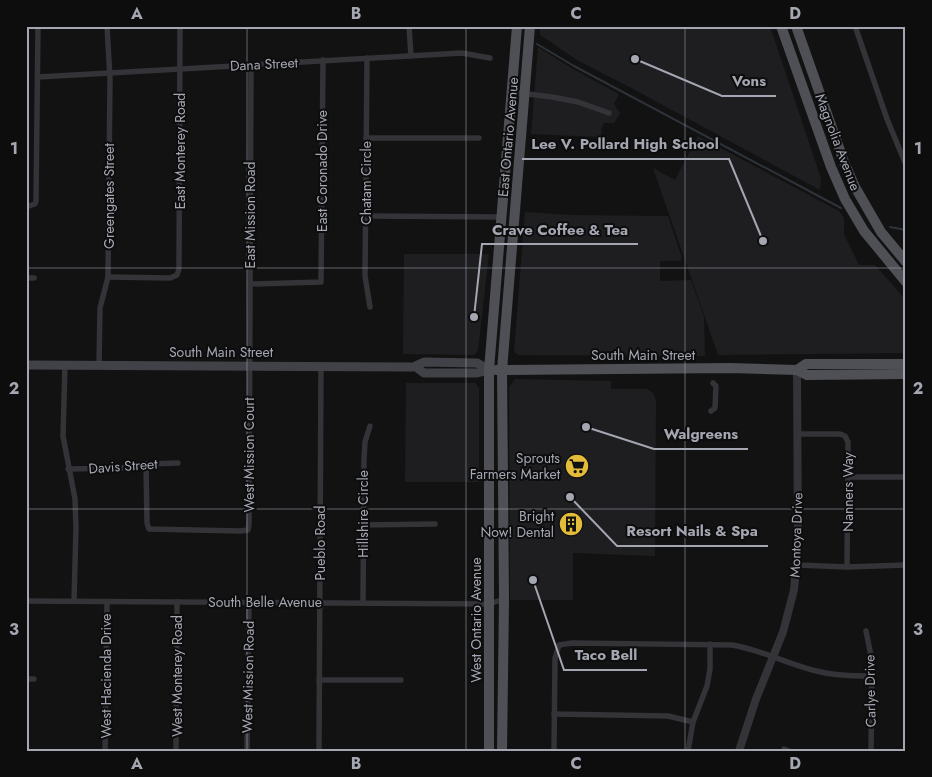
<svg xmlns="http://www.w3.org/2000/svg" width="932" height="777" font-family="Jost,sans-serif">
<rect width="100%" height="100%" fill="#121213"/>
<g fill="#1e1e20">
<polygon points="540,26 770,26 821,178 820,190 635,90 577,60 540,35"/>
<polygon points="538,47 573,69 619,94 614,104 620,113 614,123 604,123 602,127 601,135 599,137 531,134"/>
<polygon points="698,136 839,211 844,218 844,234 859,265 875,265 906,300 906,353 718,355 653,168 675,180"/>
<polygon points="525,212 570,215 668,216 682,258 680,261 660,261 660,281 691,280 704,317 705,356 518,355 514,352"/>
<polygon points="404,254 489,254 478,350 476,353 473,355 403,354"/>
<polygon points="515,379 611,381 611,389 647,389 653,393 656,400 655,556 573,553 573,600 510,600 509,387"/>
<polygon points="406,383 475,383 477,385 479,388 479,482 405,482"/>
</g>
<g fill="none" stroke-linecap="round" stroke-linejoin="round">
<g stroke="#2c333a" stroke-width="2">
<polyline points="537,44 574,66 841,208"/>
<polyline points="890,227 906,230"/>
</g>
<g stroke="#333338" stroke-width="5.5">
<polyline points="409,26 411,56"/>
<polyline points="855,26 887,119 906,165"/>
<polyline points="367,58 365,276 370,307"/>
<polyline points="38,77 462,53 490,58"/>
<polyline points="512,92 552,97 578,102 609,113"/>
<polyline points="366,138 479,138"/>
<polyline points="26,207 35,204 36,201 38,26"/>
<polyline points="366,216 502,217"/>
<polyline points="108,277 170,278 177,275 179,269 180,26"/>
<polyline points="26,278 34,278"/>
<polyline points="250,284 321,282 323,60"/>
<polyline points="65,365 63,436 75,499 76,527 74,601"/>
<polyline points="99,365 100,308 108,277 110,79 107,26"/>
<polyline points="711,411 715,408 716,386 713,383"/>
<polyline points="797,434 840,434 845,436 848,442 847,567"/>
<polyline points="146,464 147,523 149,529 240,531 248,530 249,524 251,65"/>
<polyline points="68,469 121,468 146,464 178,463"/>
<polyline points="848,477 906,477"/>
<polyline points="363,525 435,524"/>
<polyline points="797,565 847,567 906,565"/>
<polyline points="26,601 489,604 504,599"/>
<polyline points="363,603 364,459 365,442 370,426"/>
<polyline points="866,631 872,661 871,751"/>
<polyline points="26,679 34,679"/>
<polyline points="319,680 401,680"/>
<polyline points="554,714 668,716 693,722"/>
<polyline points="784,749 789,751"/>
<polyline points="105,751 107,602"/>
<polyline points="176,751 177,602"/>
<polyline points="247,751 249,602"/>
<polyline points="319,751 321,366"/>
<path d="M 554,751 L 555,658 L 559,645 L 572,643 L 732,645 C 763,650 791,666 821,672 C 838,676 855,676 872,676"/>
<polyline points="688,751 693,722 707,686 710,669 710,644"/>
</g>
<polyline stroke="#333338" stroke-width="8" points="739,751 756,699 783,632 794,590 798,548 797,370"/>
<g stroke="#414247" stroke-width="9">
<polyline points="26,365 413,367 424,362 477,363 489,370"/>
<polyline points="416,367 424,373 477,373 489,370"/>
</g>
<g stroke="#4f5056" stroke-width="10">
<polyline points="781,26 831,167 845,199 864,231 906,282"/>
<polyline points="796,26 844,162 855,187 881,232 906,262"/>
<polyline points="496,370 730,368 797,370 807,375 906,374"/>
<polyline points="797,370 806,364 906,364"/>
<polyline points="489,751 489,370 517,26"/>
<polyline points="502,751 504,599 502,370 530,26"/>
</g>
</g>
<path fill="none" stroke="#a4a7b2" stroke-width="1" stroke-opacity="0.55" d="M 247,26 L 247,751M 466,26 L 466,751M 685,26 L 685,751M 26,268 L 906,268M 26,509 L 906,509"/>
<defs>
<g id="supermarket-disc" transform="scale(1.25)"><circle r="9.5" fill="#e3bc39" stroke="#0d0d0e"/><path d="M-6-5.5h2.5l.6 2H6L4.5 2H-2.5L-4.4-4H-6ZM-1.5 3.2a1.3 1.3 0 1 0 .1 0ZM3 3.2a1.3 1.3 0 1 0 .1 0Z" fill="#111"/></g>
<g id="building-disc" transform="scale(1.25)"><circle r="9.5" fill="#e3bc39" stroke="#0d0d0e"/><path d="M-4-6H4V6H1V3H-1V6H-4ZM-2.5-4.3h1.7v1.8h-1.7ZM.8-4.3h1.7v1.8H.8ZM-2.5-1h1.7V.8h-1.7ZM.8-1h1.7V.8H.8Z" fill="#111"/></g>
</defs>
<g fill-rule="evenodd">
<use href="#supermarket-disc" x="577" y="466"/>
<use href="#building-disc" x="571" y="524"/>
</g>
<g text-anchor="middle" stroke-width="4" stroke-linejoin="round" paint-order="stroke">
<g font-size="14" fill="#a4a7b2" stroke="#0d0d0e">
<text transform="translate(264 64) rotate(-3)" y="5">Dana Street</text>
<text transform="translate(508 137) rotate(-85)" y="5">East Ontario Avenue</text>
<text transform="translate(838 142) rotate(69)" y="5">Magnolia Avenue</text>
<text transform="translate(180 151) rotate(-90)" y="5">East Monterey Road</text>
<text transform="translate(322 171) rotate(-90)" y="5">East Coronado Drive</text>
<text transform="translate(366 183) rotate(-90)" y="5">Chatam Circle</text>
<text transform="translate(109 196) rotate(-90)" y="5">Greengates Street</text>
<text transform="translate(250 215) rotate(-90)" y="5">East Mission Road</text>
<text x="221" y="357">South Main Street</text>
<text x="643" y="360">South Main Street</text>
<text transform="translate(249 455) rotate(-90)" y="5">West Mission Court</text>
<text transform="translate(123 466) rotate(-4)" y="5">Davis Street</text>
<text transform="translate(848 492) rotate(-90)" y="5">Nanners Way</text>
<text transform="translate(363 514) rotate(-90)" y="5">Hillshire Circle</text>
<text transform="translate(796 535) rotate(-88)" y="5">Montoya Drive</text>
<text transform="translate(320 543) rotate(-90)" y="5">Pueblo Road</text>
<text x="265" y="607">South Belle Avenue</text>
<text transform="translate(476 620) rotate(-90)" y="5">West Ontario Avenue</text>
<text transform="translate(106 676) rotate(-90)" y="5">West Hacienda Drive</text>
<text transform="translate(177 676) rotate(-90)" y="5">West Monterey Road</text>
<text transform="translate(248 677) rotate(-89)" y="5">West Mission Road</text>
<text transform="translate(870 691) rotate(-91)" y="5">Carlye Drive</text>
</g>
<g font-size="14" fill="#a4a7b2" stroke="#0d0d0e" text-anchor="end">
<text x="560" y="463">Sprouts<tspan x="560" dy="16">Farmers Market</tspan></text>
<text x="554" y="521">Bright<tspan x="554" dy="16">Now! Dental</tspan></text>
</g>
</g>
<path fill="none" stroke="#a4a7b2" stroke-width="2" d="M635 59L722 96H776M763 241L729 159H522M474 317L482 244H638M586 427L654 449H748M570 497L617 546H768M533 580L564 670H647"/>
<g fill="#a4a7b2" stroke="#0d0d0e" stroke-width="2">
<circle cx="635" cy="59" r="5"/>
<circle cx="763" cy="241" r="5"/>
<circle cx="474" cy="317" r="5"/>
<circle cx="586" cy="427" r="5"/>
<circle cx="570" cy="497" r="5"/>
<circle cx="533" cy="580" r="5"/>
</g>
<g font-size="15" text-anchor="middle" font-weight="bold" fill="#a4a7b2" stroke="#0d0d0e" stroke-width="4" stroke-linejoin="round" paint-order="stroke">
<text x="749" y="86">Vons</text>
<text x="625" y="149">Lee V. Pollard High School</text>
<text x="560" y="235">Crave Coffee &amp; Tea</text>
<text x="701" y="439">Walgreens</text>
<text x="692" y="536">Resort Nails &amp; Spa</text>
<text x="606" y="660">Taco Bell</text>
</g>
<rect width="932" height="777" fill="none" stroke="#0d0d0e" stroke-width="55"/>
<rect x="28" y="28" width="876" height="722" fill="none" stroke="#a4a7b2" stroke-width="2"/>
<g font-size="16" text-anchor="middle" font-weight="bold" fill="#a4a7b2">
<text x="137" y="19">A</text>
<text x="356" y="19">B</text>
<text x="576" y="19">C</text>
<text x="795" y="19">D</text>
<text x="14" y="154">1</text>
<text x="918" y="154">1</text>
<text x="14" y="394">2</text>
<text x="918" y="394">2</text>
<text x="14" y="635">3</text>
<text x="918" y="635">3</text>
<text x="137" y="769">A</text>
<text x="356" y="769">B</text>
<text x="576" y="769">C</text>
<text x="795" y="769">D</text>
</g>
</svg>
